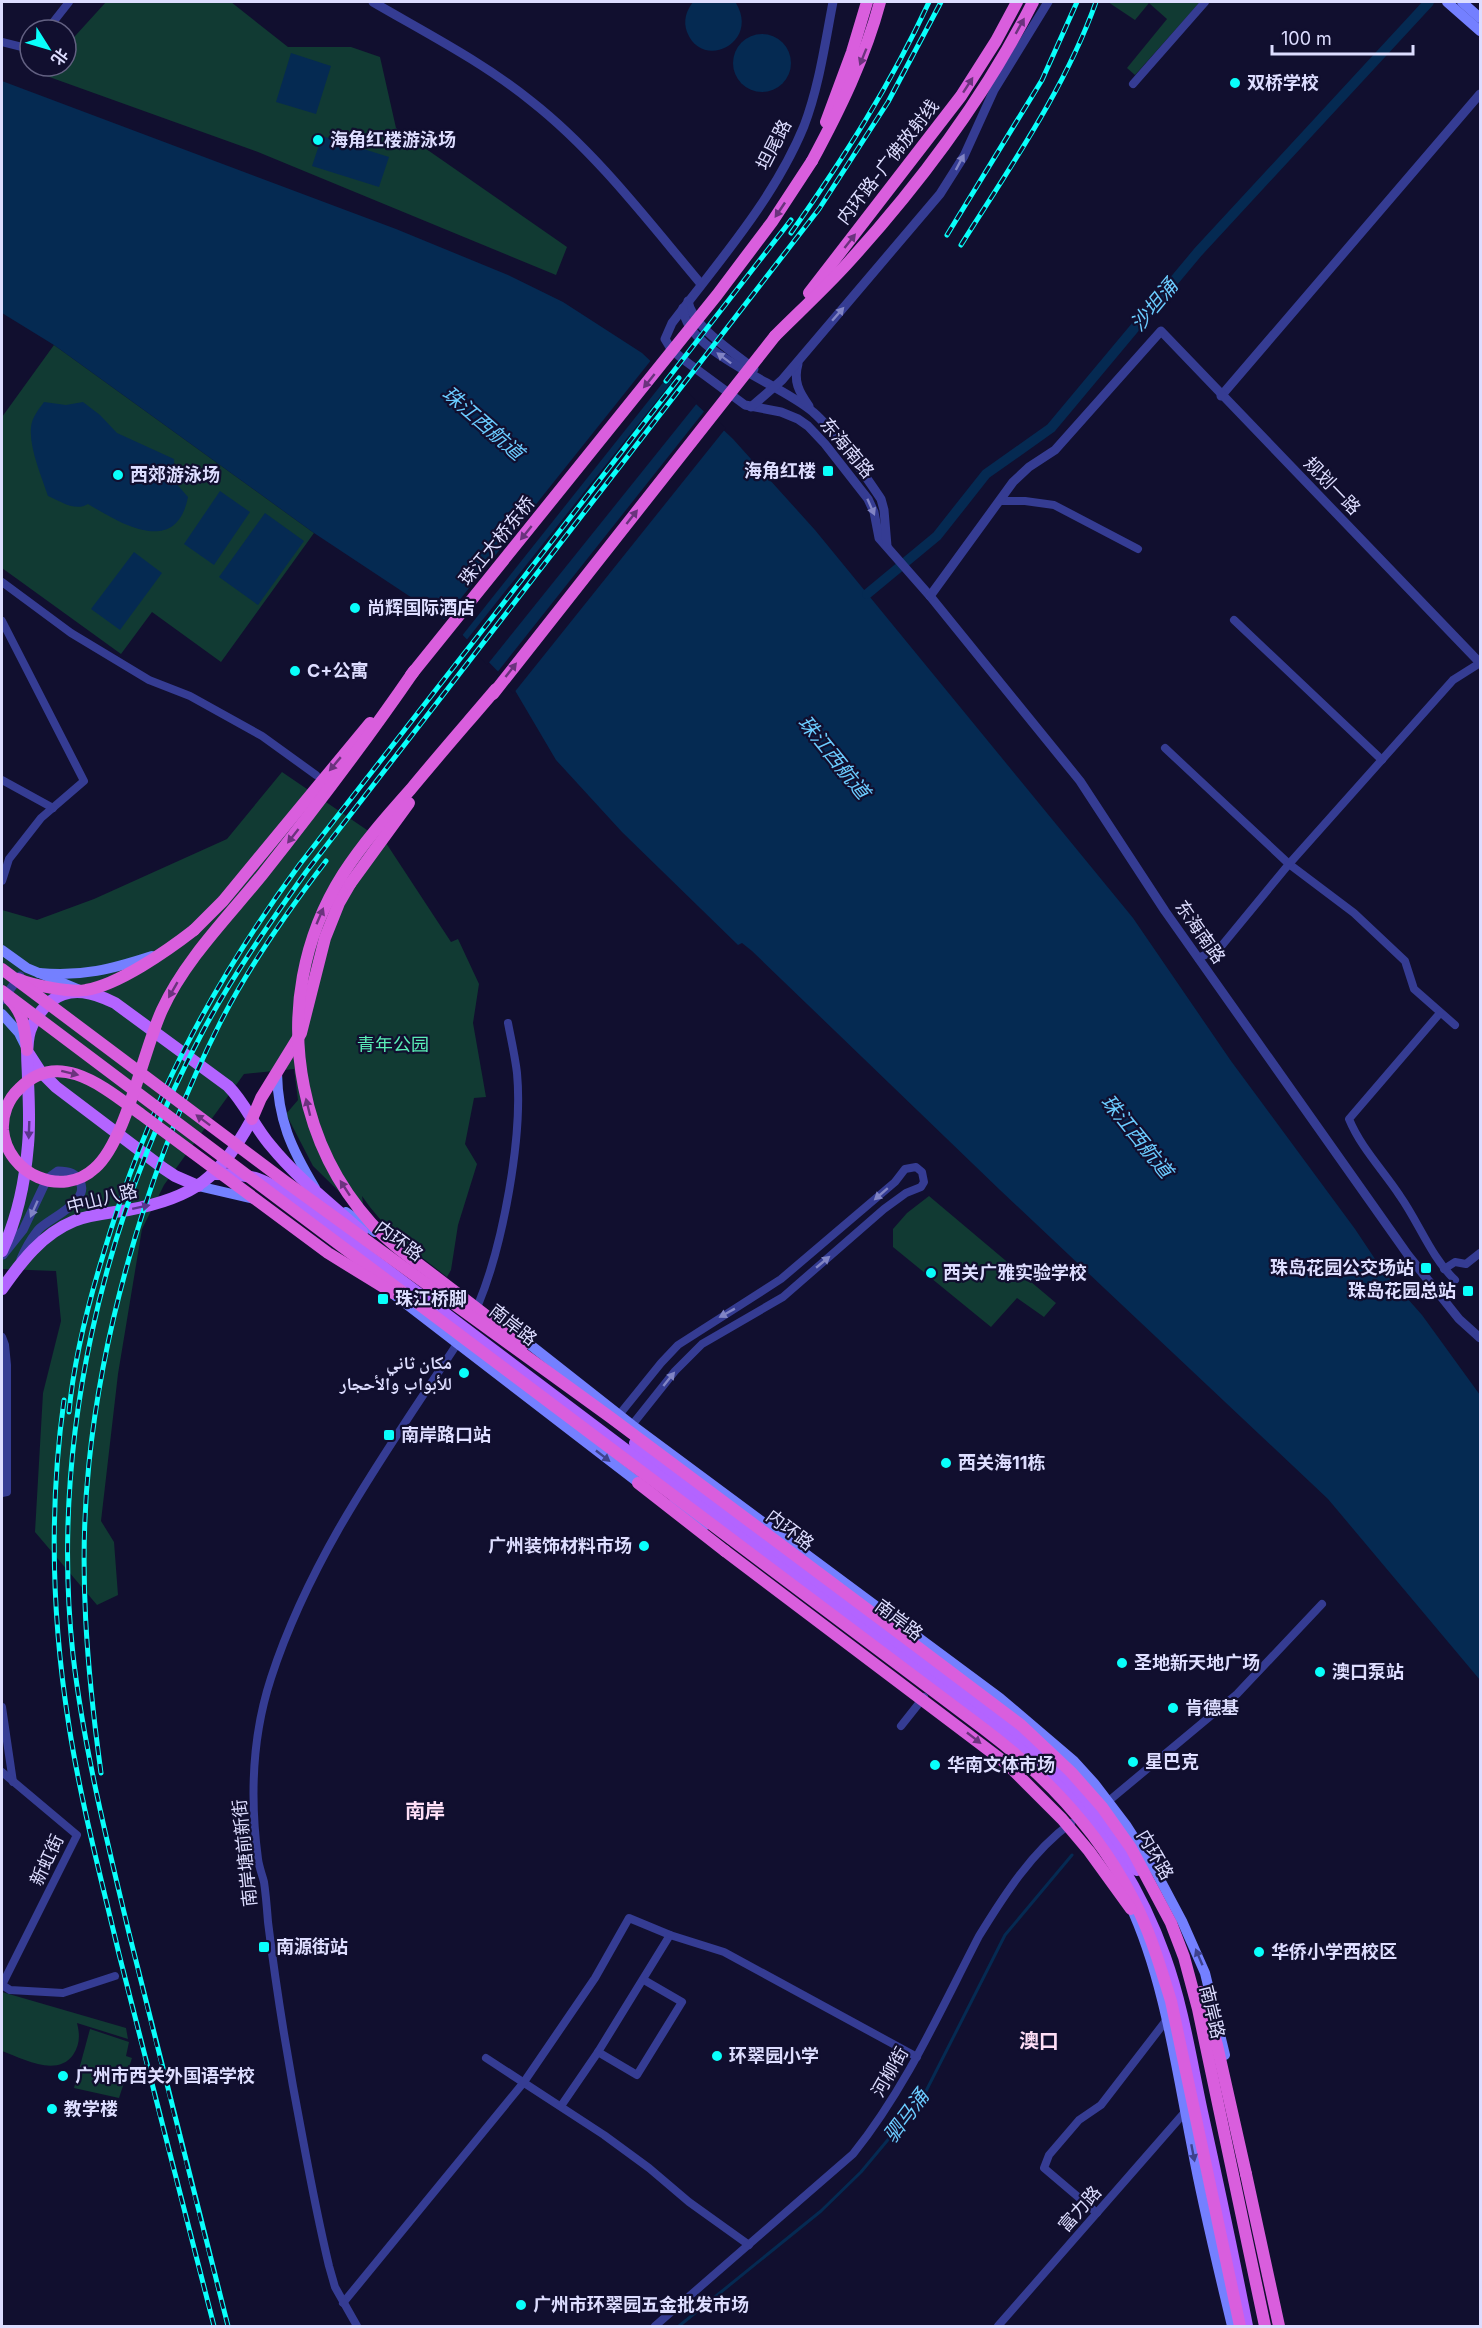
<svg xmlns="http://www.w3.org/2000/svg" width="1482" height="2328" font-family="Inter,'Noto Naskh Arabic','Noto Sans SC',sans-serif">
<rect width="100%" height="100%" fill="#110f2f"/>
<g fill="#113a33">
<polygon points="106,2 231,2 288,47 351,47 380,57 396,128 567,247 556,275 258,152 41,74 49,66 66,66 66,46"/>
<polygon points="1108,2 1200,2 1135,75 1127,68 1167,19 1149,3 1135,20"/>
<polygon points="54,345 314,533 221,662 152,612 121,654 2,568 2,417"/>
<path d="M 282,772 L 386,843 L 451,942 L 458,939 L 479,984 L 473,1023 L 486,1097 L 474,1098 L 465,1144 L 477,1164 L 458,1225 L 451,1270 L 447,1277 C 416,1253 384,1229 362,1196 L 365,1217 L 313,1166 L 286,1114 L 298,1100 L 294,1069 L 244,1074 L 164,1185 L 142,1229 L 118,1374 L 101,1521 L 114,1542 L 118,1595 L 97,1605 L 35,1532 L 43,1393 L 61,1321 L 56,1271 L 2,1269 L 2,910 L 37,920 L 94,899 L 227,839 Z"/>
<polygon points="929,1196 1056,1303 1044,1317 1017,1298 991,1327 893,1247 893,1229 907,1213"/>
<path d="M 2,1992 L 126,2028 L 128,2039 L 77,2023 C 80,2035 80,2044 73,2055 C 56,2078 22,2058 2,2051 Z"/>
<polygon points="90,2029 129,2042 126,2056 132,2058 119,2098 74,2088"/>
</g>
<g fill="#052a52">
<path d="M 693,2 L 736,3 C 760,43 702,71 687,32 C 683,21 686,11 693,2 Z"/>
<circle cx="762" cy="63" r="29"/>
<polygon points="291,53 331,66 316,114 276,102"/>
<polygon points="2,81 396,229 508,275 563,302 642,353 733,439 815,530 1133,918 1231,1061 1355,1229 1383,1271 1422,1315 1480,1395 1480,1680 1328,1499 1000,1190 752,951 742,943 738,945 622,832 556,760 513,687 453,625 314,533 54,345 2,313"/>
<polygon points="322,136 389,157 379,187 312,166"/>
<path d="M 44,402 L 66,405 L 83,402 L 100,415 L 117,433 L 174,459 L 175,482 L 188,497 C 176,558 120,523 88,504 C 75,512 60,501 48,496 C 41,475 29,448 31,427 C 32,417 39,409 44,402 Z"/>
<polygon points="220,491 250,512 214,565 184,544"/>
<polygon points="265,513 304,541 258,605 219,577"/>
<polygon points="134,552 162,573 120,630 91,609"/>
</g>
<g fill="#110f2f">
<polygon points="652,359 669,375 461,637 442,622"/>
<polygon points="674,379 698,402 487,665 465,642"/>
<polygon points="706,409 726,428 513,694 496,674"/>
</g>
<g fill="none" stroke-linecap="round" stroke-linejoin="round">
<polyline stroke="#052a52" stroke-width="3" points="679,2326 821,2211 861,2172 922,2099 1005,1935 1072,1855"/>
<polyline stroke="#052a52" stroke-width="10" points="867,594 937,536 986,474 1051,428 1198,252 1429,2"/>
<g stroke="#353c93" stroke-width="8">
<polyline points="47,30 69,2"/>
<polyline points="2,42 30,49"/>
<polyline points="1133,84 1205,2"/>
<polyline points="1000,501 1025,501 1054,505 1138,549"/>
<polyline points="2,582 71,633 149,680 190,696 262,736 316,775"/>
<polyline points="1234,620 1382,760"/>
<polyline points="2,621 84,781 41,818 9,859 2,881"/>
<polyline points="1165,748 1289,864 1354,913 1405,961 1414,989 1455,1025"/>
<polyline points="2,780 53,808"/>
<polyline points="1198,958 1219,949 1289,864 1453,680 1480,663"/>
<path d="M 1440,1013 L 1349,1119 C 1361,1148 1383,1170 1400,1196 C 1419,1223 1431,1257 1455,1280"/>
<polyline points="1444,1269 1455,1262 1466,1264 1480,1253"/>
<path d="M 478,1305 C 503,1245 523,1137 517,1073 C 515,1056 511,1039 508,1023"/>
<polyline points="2,1337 5,1345 7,1365 7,1492 2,1493"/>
<polyline points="619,1415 661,1363 678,1345 781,1279 895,1182 905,1169 916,1167 922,1172 924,1182 921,1187 906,1193 884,1209 783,1297 702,1344 675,1371 632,1425"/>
<polyline points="2,1707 13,1782"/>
<polyline points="901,1726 924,1697"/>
<polyline points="2,1772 77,1835 2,1985"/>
<polyline points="1105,1804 1237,1694 1322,1604"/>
<polyline points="2,1985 10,1990 63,1993 115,1976"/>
<polyline points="598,2052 637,2075 682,2002 644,1980"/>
<polyline points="486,2058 604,2135 649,2168 689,2202 749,2245"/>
<polyline points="561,2106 598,2052 670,1935"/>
<polyline points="1097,2213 1044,2168 1049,2155 1079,2120 1101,2105 1168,2018"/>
<polyline points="343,2303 524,2082 595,1978 629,1918 670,1935 724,1952 917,2057"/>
<path d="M 357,2326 L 335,2287 L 329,2266 C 319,2224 311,2183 303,2140 C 289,2068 277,1995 268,1922 C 267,1909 266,1895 264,1882 C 262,1874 259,1867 258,1859 C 250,1799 252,1736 271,1678 C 311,1555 387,1451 457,1344"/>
<path d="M 655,2326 L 853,2154 C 906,2088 940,2011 979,1936 C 1003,1897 1032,1851 1071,1823"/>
<polyline points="998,2326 1185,2112"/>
</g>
<g stroke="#353c93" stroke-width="9">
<path d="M 373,2 C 426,33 483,62 531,101 C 596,152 648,221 701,284"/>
<path d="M 833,2 C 825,43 819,87 804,126 C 774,199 719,261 672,323 L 665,339 L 671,349 L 684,360 L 745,405 L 781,412 L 798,419 L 808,426 L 825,444 L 868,499 L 874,512 L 879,538 L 930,596 L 1080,781 L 1165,911 L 1408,1255 L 1459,1319 L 1480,1338"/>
<path d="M 688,301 C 692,327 735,353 754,369"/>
<path d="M 683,308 C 686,353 782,384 813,412 C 835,431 864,474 881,499 L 884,510 L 887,546"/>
<path d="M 798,364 C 793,381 799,392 809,406"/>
<polyline points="1221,396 1480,94"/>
<polyline points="751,407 782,380 940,194 964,156 994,90 1048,2"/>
<polyline points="930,596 1013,482 1029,467 1055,450 1161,331 1480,663"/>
<polyline points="2,1000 20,976"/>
<path d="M 3,1255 L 23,1230 L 47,1179 L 58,1171 C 66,1171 75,1172 79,1180 C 93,1201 49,1218 38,1230 C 31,1239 25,1249 21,1259"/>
</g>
<g stroke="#7480ff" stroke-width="10">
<polyline points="1447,2 1480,31"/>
<polyline points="1462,2 1480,18"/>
<polyline points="2,950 27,968 80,990"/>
<path d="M 39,973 C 82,977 112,969 152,956"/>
<polyline points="2,1014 19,1033 25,1045"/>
<path d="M 277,1073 C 278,1120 291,1148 315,1188"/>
<polyline points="198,1186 254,1199"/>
<polyline points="346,1212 375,1232"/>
<polyline points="388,1290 644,1487"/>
<polyline points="519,1336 632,1425 1000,1698 1074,1761 1094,1783 1126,1825 1156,1872 1182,1921 1205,1973 1225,2055"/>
<polyline points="673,1504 704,1526"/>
<path d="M 1129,1903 C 1164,1978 1176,2067 1192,2147 C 1203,2207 1218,2267 1232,2326"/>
</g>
<g stroke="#b364ff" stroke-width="12">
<polyline points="29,1054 40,1071 56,1087 163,1168 175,1176 198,1186"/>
<path d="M 215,1174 C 254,1174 264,1178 296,1201 L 1008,1738 C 1080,1796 1134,1870 1165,1957 C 1183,2007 1191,2061 1202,2112 C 1218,2184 1233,2255 1247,2326"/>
<path d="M 2,1251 C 18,1217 25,1182 28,1145 C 30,1124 29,1102 28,1081 C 28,1065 25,1047 30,1031 C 34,1019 42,1009 51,1001 C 71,985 95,993 115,1003 L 228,1086 C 246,1104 254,1127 271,1146 C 297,1178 331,1204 362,1232"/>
<path d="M 2,1289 C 21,1262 42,1234 74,1221 C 91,1214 111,1213 128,1210 C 195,1198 220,1177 252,1119"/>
<path d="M 635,1443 L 1029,1741 C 1072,1779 1107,1821 1137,1870"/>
</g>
<g stroke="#d95edd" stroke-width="12">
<polyline points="826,122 852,52 867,2"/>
<path d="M 812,161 C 840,109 865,58 880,2"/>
<polyline points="809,293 961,96 996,41 1017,2"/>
<path d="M 775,336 C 798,313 823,290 846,265 C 918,186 985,97 1033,2"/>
<path d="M 18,979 C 31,985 72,993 86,990 C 118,985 167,951 194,930"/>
<path d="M 9,999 C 24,1013 25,1031 27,1050"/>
<polyline points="252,1119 261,1098 301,1033 325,938 339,903 350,884"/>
<polyline points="638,1483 725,1551"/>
<polyline points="1246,2174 1279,2326"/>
</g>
<g stroke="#09fffb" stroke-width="5">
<g id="rail">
<path d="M 791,233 C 843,159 891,84 929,2"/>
<polyline points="947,235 1042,80 1077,2"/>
<path d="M 961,245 C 1010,167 1065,89 1096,2"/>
<polyline points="666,381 791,220"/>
<path d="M 64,1400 C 49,1508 52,1619 69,1726 C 81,1803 101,1878 119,1954 C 150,2078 182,2202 214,2326"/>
<path d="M 69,1412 C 74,1358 88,1304 104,1252 C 147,1107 210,986 300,864 L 679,378"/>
<path d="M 101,1773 C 87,1670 78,1567 89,1463 C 104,1316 153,1156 220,1023 C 249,966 287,912 326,861"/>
<path d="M 228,2326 C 194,2195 161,2064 129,1933 C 107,1841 84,1749 73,1655 C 50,1442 102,1221 202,1033 C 232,976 269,924 306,872 L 819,209 L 888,102 L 941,2"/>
</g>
</g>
<use href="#rail" stroke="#110f2f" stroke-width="3" stroke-dasharray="9" stroke-linecap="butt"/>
<g stroke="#d95edd" stroke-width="12">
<polyline points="411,675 717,295 772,222 812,161"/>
<path d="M 496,689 C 468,722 439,755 411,789 C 387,816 363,843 343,874 C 303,937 289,1013 304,1087 C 314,1138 336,1184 371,1223 C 390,1244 415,1261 437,1278 C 466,1300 495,1322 523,1345"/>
<polyline points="493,694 775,336"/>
<polyline points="350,884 409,803"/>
<polyline points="194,930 223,901 370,723"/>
<polyline points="2,969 286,1182 610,1417 903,1636 1021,1725 1071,1772 1102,1807 1131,1848 1171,1923 1184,1957 1198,2009 1265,2326"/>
<path d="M 2,991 L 984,1729 C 1045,1775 1098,1830 1133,1899 C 1150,1931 1160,1966 1171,2001 L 1240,2326"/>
<path d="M 393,1293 L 328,1253 L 142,1115 C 106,1089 59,1047 19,1089 C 8,1099 2,1115 3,1130 C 7,1174 62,1199 95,1168 C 126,1141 143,1051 162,1010 C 185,960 227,918 262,875 C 315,808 366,741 414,671"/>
<polyline points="725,1551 1007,1764 1062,1819 1089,1851 1131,1909"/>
<polyline points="1201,1992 1217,2045 1246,2174"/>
</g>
</g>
<defs><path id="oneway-solid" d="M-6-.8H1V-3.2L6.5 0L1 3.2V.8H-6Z" transform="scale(1.5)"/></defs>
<g fill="#6b337d">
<use href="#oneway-solid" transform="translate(1020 26) rotate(-61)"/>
<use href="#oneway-solid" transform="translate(863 57) rotate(112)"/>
<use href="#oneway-solid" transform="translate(968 85) rotate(-57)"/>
<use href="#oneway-solid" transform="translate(780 210) rotate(124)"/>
<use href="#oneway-solid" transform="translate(850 241) rotate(-52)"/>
<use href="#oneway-solid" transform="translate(649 381) rotate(129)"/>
<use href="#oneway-solid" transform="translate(632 517) rotate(-52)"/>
<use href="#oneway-solid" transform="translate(526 533) rotate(129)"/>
<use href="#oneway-solid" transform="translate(511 670) rotate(-52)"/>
<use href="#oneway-solid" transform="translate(335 764) rotate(130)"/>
<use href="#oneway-solid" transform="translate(293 836) rotate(128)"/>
<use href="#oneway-solid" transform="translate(320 916) rotate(-67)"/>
<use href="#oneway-solid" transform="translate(173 990) rotate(120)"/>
<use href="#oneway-solid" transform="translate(70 1073) rotate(14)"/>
<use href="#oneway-solid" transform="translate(308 1107) rotate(-104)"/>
<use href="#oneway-solid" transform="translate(203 1120) rotate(-143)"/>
<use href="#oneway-solid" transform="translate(345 1188) rotate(-123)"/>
<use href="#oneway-solid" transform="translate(974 1738) rotate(38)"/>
</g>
<g fill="#8184c4">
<use href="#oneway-solid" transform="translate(960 162) rotate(-62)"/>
<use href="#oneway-solid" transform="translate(838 314) rotate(-49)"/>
<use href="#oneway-solid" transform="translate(724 358) rotate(-143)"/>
<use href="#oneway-solid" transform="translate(871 507) rotate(66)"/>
<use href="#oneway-solid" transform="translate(881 1194) rotate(139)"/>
<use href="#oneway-solid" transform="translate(34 1209) rotate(114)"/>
<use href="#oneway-solid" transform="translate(823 1262) rotate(-40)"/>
<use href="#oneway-solid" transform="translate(727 1313) rotate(151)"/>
<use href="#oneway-solid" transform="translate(669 1379) rotate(-51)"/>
</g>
<g fill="#5a358d">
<use href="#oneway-solid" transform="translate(29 1130) rotate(92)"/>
<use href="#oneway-solid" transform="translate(141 1207) rotate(-12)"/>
</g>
<g fill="#3e428d">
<use href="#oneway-solid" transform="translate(603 1456) rotate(38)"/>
<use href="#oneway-solid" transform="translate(1199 1957) rotate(-113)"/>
<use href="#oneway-solid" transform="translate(1193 2153) rotate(79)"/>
</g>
<g fill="#09fffb" stroke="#110f2f" stroke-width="2">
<circle cx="1235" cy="83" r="6"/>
<circle cx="318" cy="140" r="6"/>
<rect x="822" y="465" width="12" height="12" rx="3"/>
<circle cx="118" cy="475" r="6"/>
<circle cx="355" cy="608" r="6"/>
<circle cx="295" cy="671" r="6"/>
<rect x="1420" y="1262" width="12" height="12" rx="3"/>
<circle cx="931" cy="1273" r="6"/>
<rect x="1462" y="1285" width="12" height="12" rx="3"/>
<rect x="377" y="1293" width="12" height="12" rx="3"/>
<circle cx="464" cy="1373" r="6"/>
<rect x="383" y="1429" width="12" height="12" rx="3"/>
<circle cx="946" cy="1463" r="6"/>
<circle cx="644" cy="1546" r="6"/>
<circle cx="1122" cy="1663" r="6"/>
<circle cx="1320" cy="1672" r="6"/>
<circle cx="1173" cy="1708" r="6"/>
<circle cx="1133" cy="1762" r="6"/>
<circle cx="935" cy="1765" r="6"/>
<rect x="258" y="1941" width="12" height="12" rx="3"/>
<circle cx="1259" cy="1952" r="6"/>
<circle cx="717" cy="2056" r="6"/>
<circle cx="63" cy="2076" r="6"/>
<circle cx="52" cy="2109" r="6"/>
<circle cx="521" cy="2305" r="6"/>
</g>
<g text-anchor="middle" stroke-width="4.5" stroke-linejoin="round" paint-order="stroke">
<g font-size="18" font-weight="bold" fill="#ddf" stroke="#110f2f" text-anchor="start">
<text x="1247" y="89">双桥学校</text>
<text x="330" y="146">海角红楼游泳场</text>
<text x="816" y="477" text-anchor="end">海角红楼</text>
<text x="130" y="481">西郊游泳场</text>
<text x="367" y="614">尚辉国际酒店</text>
<text x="307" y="677">C+公寓</text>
<text x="1414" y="1274" text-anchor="end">珠岛花园公交场站</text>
<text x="943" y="1279">西关广雅实验学校</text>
<text x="1456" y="1297" text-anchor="end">珠岛花园总站</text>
<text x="395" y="1305">珠江桥脚</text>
<text x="452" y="1369" text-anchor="end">مكان ثاني<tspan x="452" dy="21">للأبواب والأحجار</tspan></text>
<text x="401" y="1441">南岸路口站</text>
<text x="958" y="1469">西关海11栋</text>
<text x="632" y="1552" text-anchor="end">广州装饰材料市场</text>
<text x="1134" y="1669">圣地新天地广场</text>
<text x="1332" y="1678">澳口泵站</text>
<text x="1185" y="1714">肯德基</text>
<text x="1145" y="1768">星巴克</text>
<text x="947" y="1771">华南文体市场</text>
<text x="276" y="1953">南源街站</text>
<text x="1271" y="1958">华侨小学西校区</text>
<text x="729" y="2062">环翠园小学</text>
<text x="75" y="2082">广州市西关外国语学校</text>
<text x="64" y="2115">教学楼</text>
<text x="533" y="2311">广州市环翠园五金批发市场</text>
</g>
<g font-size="18" fill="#ddf" stroke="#110f2f">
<text transform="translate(774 145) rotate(-63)" y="6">坦尾路</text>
<text transform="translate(888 162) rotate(-52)" y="6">内环路-广佛放射线</text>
<text transform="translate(847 448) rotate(50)" y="6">东海南路</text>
<text transform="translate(1332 486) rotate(46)" y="6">规划一路</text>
<text transform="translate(497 541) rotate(-51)" y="6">珠江大桥东桥</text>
<text transform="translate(1200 932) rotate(55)" y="6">东海南路</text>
<text transform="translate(102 1199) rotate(-14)" y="6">中山八路</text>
<text transform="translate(399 1241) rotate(36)" y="6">内环路</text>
<text transform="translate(513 1325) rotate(38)" y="6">南岸路</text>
<text transform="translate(790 1530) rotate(37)" y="6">内环路</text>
<text transform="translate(899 1620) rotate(37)" y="6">南岸路</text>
<text transform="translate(245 1853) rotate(-96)" y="6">南岸塘前新街</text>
<text transform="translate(1155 1855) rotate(60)" y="6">内环路</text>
<text transform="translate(47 1860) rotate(-65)" y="6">新虹街</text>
<text transform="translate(1212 2012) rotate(76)" y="6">南岸路</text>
<text transform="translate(890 2072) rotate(-60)" y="6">河柳街</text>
<text transform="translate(1080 2209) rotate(-49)" y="6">富力路</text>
</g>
<g font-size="18" fill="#5aeeb7" stroke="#110f2f">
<text x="393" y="1051">青年公园</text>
</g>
<g font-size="20" font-style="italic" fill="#6bccff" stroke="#110f2f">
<text transform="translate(1154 305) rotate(-50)" y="7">沙坦涌</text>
<text transform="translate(483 423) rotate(41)" y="7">珠江西航道</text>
<text transform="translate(834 757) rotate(51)" y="7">珠江西航道</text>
<text transform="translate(1137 1136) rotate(51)" y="7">珠江西航道</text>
<text transform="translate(906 2116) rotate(-53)" y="7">驷马涌</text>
</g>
<g font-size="20" font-weight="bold" fill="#ffdff7" stroke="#110f2f">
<text x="425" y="1818">南岸</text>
<text x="1039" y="2048">澳口</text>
</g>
</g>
<rect width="1482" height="2328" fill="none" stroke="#ddddff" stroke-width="6"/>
<g transform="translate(48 48) rotate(127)"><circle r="28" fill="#110f2f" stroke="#636182" stroke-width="1.5"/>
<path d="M0-4.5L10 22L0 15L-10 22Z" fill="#09fffb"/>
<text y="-9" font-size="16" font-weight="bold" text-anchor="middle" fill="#ddddff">北</text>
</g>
<path d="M1272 45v9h141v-9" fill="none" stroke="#ddddff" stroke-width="3"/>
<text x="1281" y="45" font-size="18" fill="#ddddff" stroke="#110f2f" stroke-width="4.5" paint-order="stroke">100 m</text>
</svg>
